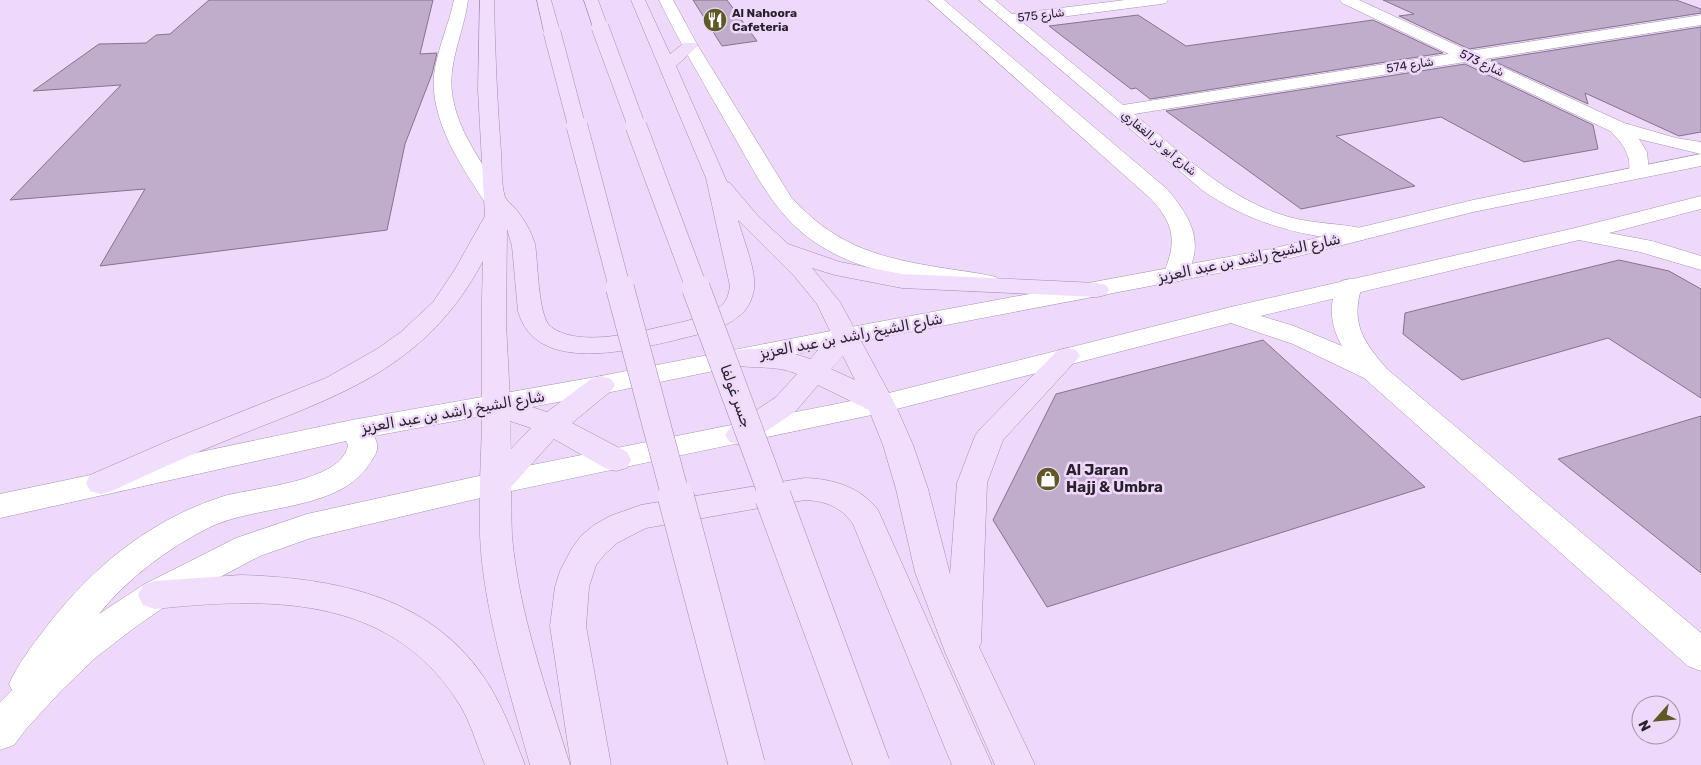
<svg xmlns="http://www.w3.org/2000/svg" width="1701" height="765" font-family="Rubik,'Noto Naskh Arabic',sans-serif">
<rect width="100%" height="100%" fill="#eed9fa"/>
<g fill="#c0accb" stroke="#867390">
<polygon points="209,0 433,0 420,54 437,53 432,74 405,144 387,230 100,266 145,189 10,200 121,85 33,91 99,44 146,43 156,35 170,34"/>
<polygon points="693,0 727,0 757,41 722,46"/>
<polygon points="1383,0 1676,0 1701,9 1701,13 1469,49 1399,16 1414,14"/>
<polygon points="1138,15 1186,46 1373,20 1443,53 1150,99 1136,88 1131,89 1049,26"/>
<polygon points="1701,27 1701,132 1679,136 1585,93 1588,104 1491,60"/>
<polygon points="1465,64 1593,125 1598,149 1524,162 1441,117 1336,136 1415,186 1301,209 1166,111"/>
<polygon points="1619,260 1669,271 1701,289 1701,398 1608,338 1462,380 1403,334 1405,313"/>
<polygon points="1263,340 1425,487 1047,607 993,520 1056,394"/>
<polygon points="1701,416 1701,573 1558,459"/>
</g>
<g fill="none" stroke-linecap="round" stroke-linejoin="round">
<g stroke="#a693b1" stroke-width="1">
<g id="street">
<path d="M 454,0 L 468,0 C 465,24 455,47 452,71 C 446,119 482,162 506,200 L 503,205 L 495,206 L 487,205 C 462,168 430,121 434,75 C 437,49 449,25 454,0 Z"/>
<path d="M 659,0 L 673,0 L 698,46 L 791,197 C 832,242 871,256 931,266 C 953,270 975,272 996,277 L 999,282 L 996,287 L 987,289 C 930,281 865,276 816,243 C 774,216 753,168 728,126 C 704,84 680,43 659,0 Z"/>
<path d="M 928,0 L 944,0 L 1167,189 C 1191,217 1207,245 1183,280 L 1175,282 L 1167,280 L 1163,275 C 1177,242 1175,225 1151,199 Z"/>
<path d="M 979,0 L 995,0 L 1012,14 L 1125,0 L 1168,0 L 1166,3 L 1161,4 L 1022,22 L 1123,105 L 1449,54 L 1342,3 L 1340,0 L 1359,0 L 1469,51 L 1701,15 L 1701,25 L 1485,59 L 1624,123 L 1676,138 L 1701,142 L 1701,154 L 1639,139 L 1647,152 L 1649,172 L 1646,176 L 1639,178 L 1632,176 C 1628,171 1630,166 1629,160 C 1626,148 1619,139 1610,131 L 1465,62 L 1134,114 C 1182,153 1228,200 1289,217 C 1314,224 1340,223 1365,229 L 1368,234 L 1365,239 L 1357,241 C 1300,236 1249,223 1202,190 Z"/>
<path d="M 1350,279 L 1359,281 L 1362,286 C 1350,323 1363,341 1387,369 L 1701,633 L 1701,671 L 1688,666 L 1364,378 L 1293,344 L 1222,320 L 1218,315 L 1222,310 L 1231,307 L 1294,326 L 1342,346 C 1330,325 1327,301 1341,281 Z"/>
</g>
</g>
<g stroke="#a693b1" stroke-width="1">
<path id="secondary" d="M 1701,154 L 1701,166 L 1473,212 L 1271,263 L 846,344 L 601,394 L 374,436 C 379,446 378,451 372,460 C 342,513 258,503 208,528 C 167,549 128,578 99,614 L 143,585 L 236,538 L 307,514 L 497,472 L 881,395 L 1231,307 L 1575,228 L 1701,196 L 1701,209 L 1609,233 L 1652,241 L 1701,256 L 1701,270 L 1640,252 L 1579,240 L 1235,322 L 881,413 L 497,494 L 311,538 L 260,556 L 167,605 L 130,631 L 94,659 L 60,692 L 27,728 L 14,745 L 0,750 L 0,702 L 12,690 L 9,684 C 18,664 31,647 44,630 C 90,569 148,521 221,497 C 252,487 342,483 348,445 L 346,441 L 0,518 L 0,494 L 352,420 L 601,376 L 846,328 L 1271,249 L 1473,200 Z"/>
</g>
<g stroke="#a58cb2" stroke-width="1">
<g id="primary">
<path d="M 480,0 L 494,0 C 495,51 497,101 501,152 C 502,164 501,185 505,197 C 507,201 512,205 515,208 C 524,219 531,231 535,244 C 538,262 538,315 550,326 C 575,347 630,334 660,327 C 678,323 711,317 723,304 C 728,299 729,292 730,286 L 706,178 L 631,0 L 645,0 L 670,54 L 684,43 L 696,43 L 698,46 L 676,66 L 727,182 L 730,183 L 758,216 L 788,244 L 840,262 L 902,274 L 1097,283 L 1106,285 L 1109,290 L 1106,295 L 1097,297 L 902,288 L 835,275 L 812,268 L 840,302 L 895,404 L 913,445 L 928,489 L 950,574 L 957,483 L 975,436 L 980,429 L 1058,350 L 1067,348 L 1076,350 L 1080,356 L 1003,440 L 987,483 L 981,643 L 979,647 L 1035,765 L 995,765 L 945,652 L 915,572 L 896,489 L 883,445 L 869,410 L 818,385 L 796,411 L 750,442 L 740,445 L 730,442 L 725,435 L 730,428 L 776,397 L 797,374 C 775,364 752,370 730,364 L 726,358 L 730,352 C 754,345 786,350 810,359 L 832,335 L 817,304 L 795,277 L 738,220 C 743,240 759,275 753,294 C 751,302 746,311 739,316 C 722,331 693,335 672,341 C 626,351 535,374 518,311 L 512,246 L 507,229 L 506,323 L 510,400 L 547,412 L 591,379 L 601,376 L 611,379 L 615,385 L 611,391 L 572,423 L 627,452 L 631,460 L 627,468 L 616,471 L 605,468 L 554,439 L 511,487 C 512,503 511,520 512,536 C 519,615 547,690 570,765 L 530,765 C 513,703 493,641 484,578 C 476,526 481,472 482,419 C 482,368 481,314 483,261 C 426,368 342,394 237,436 C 194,453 153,472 112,491 L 101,494 L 90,491 L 86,483 L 90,475 L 168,441 L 326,378 L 377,349 L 401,332 L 433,302 L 454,271 L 485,216 L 478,90 ZM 843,356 L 855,380 L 831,369 ZM 510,421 L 531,428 L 511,449 Z"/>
<polygon points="537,0 551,0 560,32 558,35 546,35 544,32"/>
<polygon points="584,0 598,0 608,27 606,30 594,30"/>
<path d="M 805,478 C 834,479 860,487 878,510 L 992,765 L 952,765 L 853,524 C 841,507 826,501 805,500 L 646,528 L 617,543 L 605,554 L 596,565 L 589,587 L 586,626 L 611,765 L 571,765 L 550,626 L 555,587 L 560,571 L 572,548 L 581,536 L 594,525 L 610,516 L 641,505 Z"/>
<path d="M 241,575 C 333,578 427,595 483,676 C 502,703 513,735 525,765 L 485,765 C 476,743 470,719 456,699 C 387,594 267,597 155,609 L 143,605 L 138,595 L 143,585 L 155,581 Z"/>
</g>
</g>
<use href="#street" fill="#fff" fill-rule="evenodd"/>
<use href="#secondary" fill="#fff" fill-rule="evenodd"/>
<use href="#primary" fill="#f1ddfc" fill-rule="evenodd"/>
<g stroke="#a58cb2" stroke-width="18" stroke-linecap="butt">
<g id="primary-bridge-far3">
<polyline points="600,27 637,127"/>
<polyline points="552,32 577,127"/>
</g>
</g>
<g stroke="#a58cb2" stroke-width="22" stroke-linecap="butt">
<g id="primary-bridge-far2">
<polyline points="577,126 620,289"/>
<polyline points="636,126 697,289"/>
</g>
</g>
<g stroke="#a58cb2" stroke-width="29" stroke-linecap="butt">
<g id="primary-bridge-far1">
<polyline points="620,288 676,498"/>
<polyline points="696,288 774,498"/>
</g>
</g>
<g stroke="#a58cb2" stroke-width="37" stroke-linecap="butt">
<g id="primary-bridge">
<polyline points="676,497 747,765"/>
<polyline points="773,497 872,765"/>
</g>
</g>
<use href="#primary-bridge-far3" stroke="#f1ddfc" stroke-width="17"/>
<use href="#primary-bridge-far2" stroke="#f1ddfc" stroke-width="21"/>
<use href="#primary-bridge-far1" stroke="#f1ddfc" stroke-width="28"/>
<use href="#primary-bridge" stroke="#f1ddfc" stroke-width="36"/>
</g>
<defs>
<g id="restaurant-disc" transform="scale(1.25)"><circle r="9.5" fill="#5e5925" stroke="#eed9fa"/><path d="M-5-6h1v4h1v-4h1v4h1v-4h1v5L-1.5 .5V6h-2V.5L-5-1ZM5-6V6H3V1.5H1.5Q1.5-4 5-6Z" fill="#fff"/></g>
<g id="shop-disc" transform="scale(1.25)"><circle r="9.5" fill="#5e5925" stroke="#eed9fa"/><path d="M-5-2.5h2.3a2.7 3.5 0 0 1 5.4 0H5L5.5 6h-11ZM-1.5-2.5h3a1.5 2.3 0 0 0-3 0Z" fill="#fff"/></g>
</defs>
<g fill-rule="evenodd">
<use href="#restaurant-disc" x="715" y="20"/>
<use href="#shop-disc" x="1048" y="479"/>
</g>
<g text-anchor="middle" stroke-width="5" stroke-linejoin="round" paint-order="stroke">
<g font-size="12" font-weight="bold" fill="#28212c" stroke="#eed9fa" text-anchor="start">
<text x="732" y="17">Al Nahoora<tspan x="732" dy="14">Cafeteria</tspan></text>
</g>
<g font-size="12" fill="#28212c" stroke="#eed9fa">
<text transform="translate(1041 15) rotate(-7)" y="4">شارع 575</text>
<text transform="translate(1482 63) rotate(25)" y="4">شارع 573</text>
<text transform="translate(1410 65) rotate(-9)" y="4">شارع 574</text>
<text transform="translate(1159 143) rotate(40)" y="4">شارع أبو ذر الغفاري</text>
</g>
<g font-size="15" fill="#28212c" stroke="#eed9fa">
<text transform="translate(1249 258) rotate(-12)" y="5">شارع الشيخ راشد بن عبد العزيز</text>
<text transform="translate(851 336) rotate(-11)" y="5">شارع الشيخ راشد بن عبد العزيز</text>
<text transform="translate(736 396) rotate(70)" y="5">جسر غولفا</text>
<text transform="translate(453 412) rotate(-10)" y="5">شارع الشيخ راشد بن عبد العزيز</text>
</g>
<g font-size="15" font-weight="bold" fill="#28212c" stroke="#eed9fa" text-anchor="start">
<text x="1066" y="475">Al Jaran<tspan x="1066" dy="17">Hajj &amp; Umbra</tspan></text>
</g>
</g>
<g transform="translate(1656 720) rotate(243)"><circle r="24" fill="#eed9fa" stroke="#9f8fa8"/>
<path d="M0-4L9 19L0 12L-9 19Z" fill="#5e5925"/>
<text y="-8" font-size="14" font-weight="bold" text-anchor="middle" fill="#28212c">N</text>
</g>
</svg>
